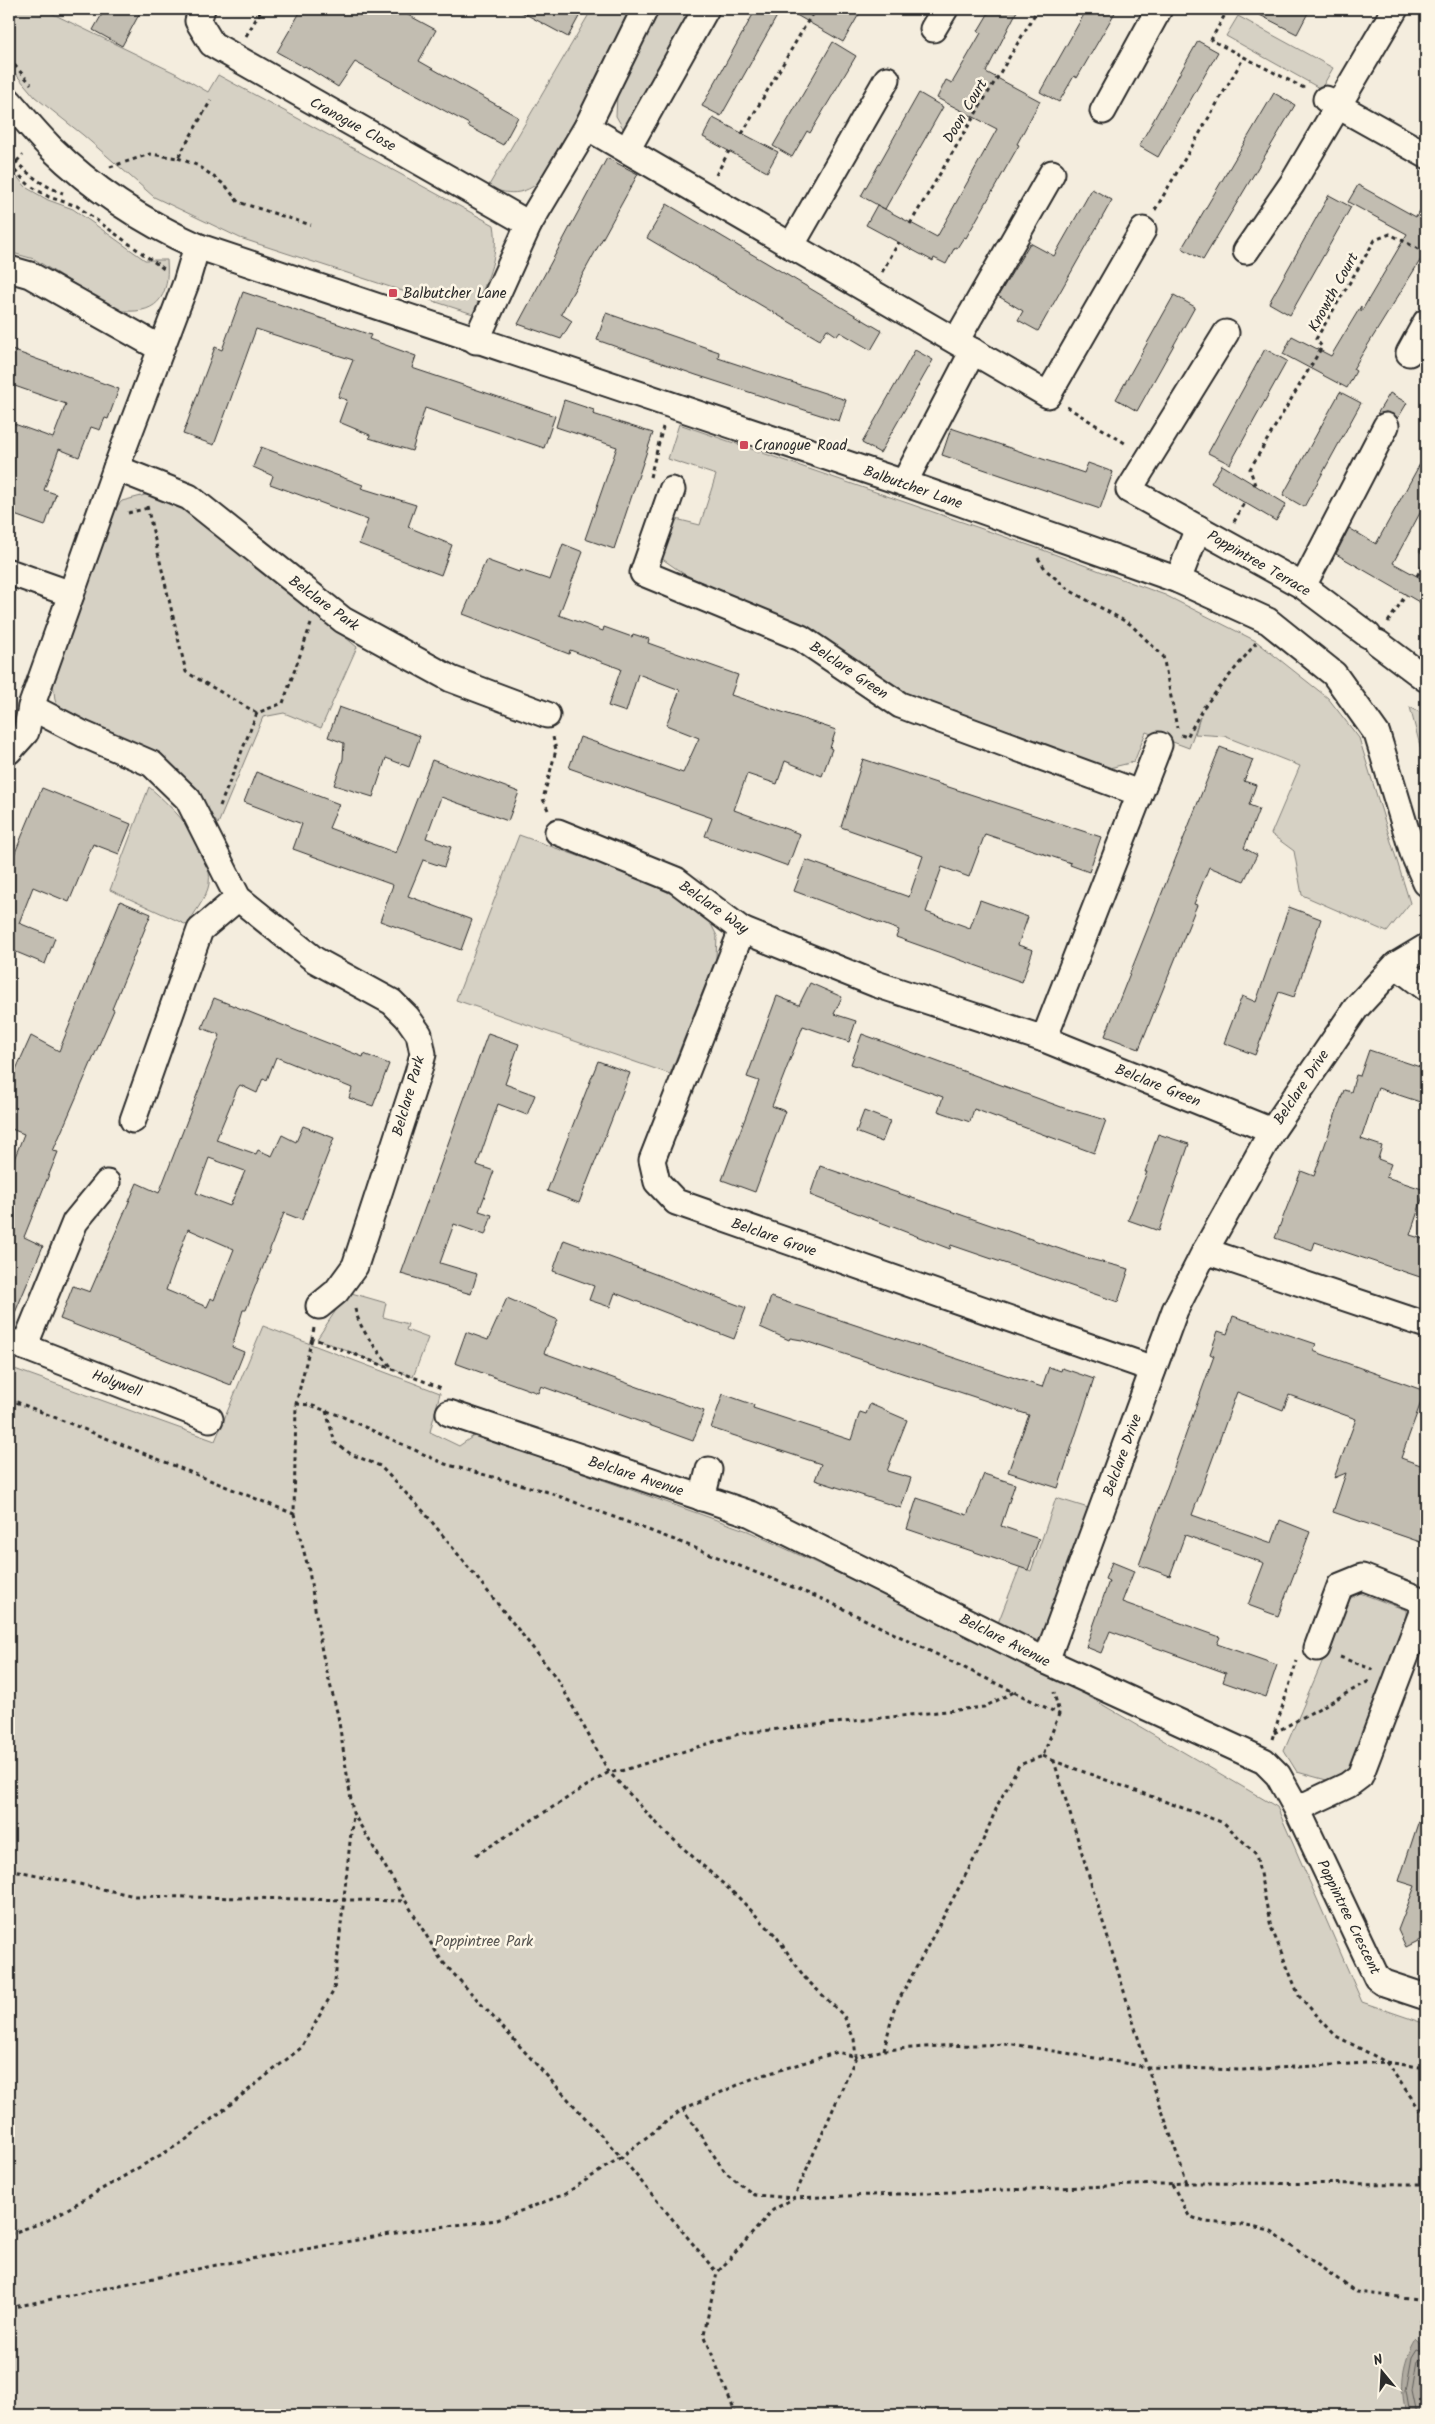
<svg xmlns="http://www.w3.org/2000/svg" width="1435" height="2424" font-family="Kalam,sans-serif">
<rect width="100%" height="100%" fill="#f4edde"/>
<filter id="ink" filterUnits="userSpaceOnUse"><feTurbulence type="fractalNoise" baseFrequency=".02" numOctaves="2"/><feDisplacementMap in="SourceGraphic" scale="10" xChannelSelector="R" yChannelSelector="G"/><feConvolveMatrix kernelMatrix="1 2 1 2 8 2 1 2 1" color-interpolation-filters="sRGB"/></filter>
<g filter="url(#ink)">
<g fill="#d6d1c4" stroke="#807e78">
<path d="M 9,9 L 50,9 L 49,12 L 175,73 L 208,92 L 218,75 L 494,225 C 500,259 485,283 473,314 L 240,238 L 154,197 L 83,135 L 35,97 L 9,66 Z"/>
<path d="M 592,9 L 632,9 L 599,80 L 545,177 C 527,194 512,197 488,187 Z"/>
<polygon points="657,9 695,9 627,135 616,116 617,95"/>
<polygon points="1238,16 1333,68 1321,89 1226,36"/>
<path d="M 9,168 L 27,188 L 48,200 L 73,209 L 145,260 L 167,260 C 170,299 156,316 116,310 L 34,259 L 9,252 Z"/>
<polygon points="679,424 1043,550 1165,595 1256,641 1328,698 1359,738 1410,903 1387,932 1302,895 1294,851 1271,834 1300,766 1224,736 1195,734 1200,717 1189,748 1146,732 1134,762 1105,769 1012,737 891,687 849,654 812,634 684,574 661,558 672,518 700,525 716,475 668,459"/>
<polygon points="149,494 163,498 212,526 357,647 321,728 284,713 263,717 218,824 179,774 60,712 55,700 53,683 113,511 122,501"/>
<polygon points="1410,707 1426,716 1426,769"/>
<path d="M 149,787 C 174,808 214,849 209,884 C 207,897 194,913 187,925 L 110,890 Z"/>
<polygon points="519,835 581,857 590,855 686,901 708,918 717,936 716,958 670,1074 456,1000"/>
<polygon points="348,1292 386,1303 383,1317 408,1324 406,1330 428,1338 413,1377 317,1339"/>
<polygon points="263,1326 440,1393 430,1432 459,1446 475,1435 748,1531 1040,1668 1277,1807 1362,2002 1426,2024 1426,2415 9,2415 9,1367 215,1441"/>
<polygon points="1056,1498 1098,1511 1045,1656 994,1633 1020,1567 1031,1571"/>
<polygon points="1360,1593 1406,1610 1407,1632 1359,1760 1330,1781 1297,1772 1284,1751 1325,1655 1342,1603"/>
</g>
<path fill="#afaaa0" stroke="#7a7771" d="M 1416,2339 L 1426,2349 L 1426,2415 L 1406,2415 C 1400,2387 1401,2365 1416,2339 Z"/>
<g fill="none" stroke-linecap="round" stroke-linejoin="round">
<g stroke="#605e5a" stroke-width="1">
<polyline points="1410,2415 1406,2391 1412,2357 1417,2349 1426,2352"/>
<polyline points="1417,2415 1412,2391 1417,2360 1420,2358 1426,2359"/>
<polyline points="1424,2415 1420,2391 1424,2368 1426,2366"/>
</g>
</g>
<g fill="#c2bdb1" stroke="#2b2b2b" fill-rule="evenodd">
<polygon points="105,9 142,9 122,46 93,30"/>
<polygon points="302,9 397,9 436,30 419,61 518,117 503,145 468,126 469,124 355,62 338,87 305,66 304,67 277,52"/>
<polygon points="516,9 583,9 568,37"/>
<polygon points="756,9 781,9 721,116 702,106"/>
<polygon points="786,9 862,9 843,42"/>
<polygon points="991,9 1018,9 986,72 1040,101 1017,144 1019,145 966,238 964,237 957,248 955,247 946,264 934,258 933,261 866,225 877,205 937,237 997,129 937,98 946,80 952,83 981,33 978,31"/>
<polygon points="1087,9 1117,9 1077,78 1074,76 1059,102 1040,92"/>
<polygon points="1248,9 1310,9 1297,34"/>
<polygon points="1198,41 1218,52 1158,157 1139,146"/>
<polygon points="833,42 856,56 810,133 807,131 792,157 773,146"/>
<polygon points="919,93 943,107 885,209 861,196"/>
<polygon points="1274,93 1295,105 1203,260 1182,248"/>
<polygon points="713,118 778,152 767,172 703,137"/>
<polygon points="607,158 638,174 561,314 572,321 561,339 518,324"/>
<polygon points="1358,185 1416,217 1426,201 1426,251 1353,369 1356,371 1347,388 1283,354 1292,336 1331,356 1361,306 1361,312 1407,234 1348,202"/>
<polygon points="1092,189 1112,200 1038,331 1018,320 1023,311 998,296 1030,243 1054,256"/>
<polygon points="1329,195 1351,207 1290,315 1269,303"/>
<polygon points="667,204 882,331 871,350 840,332 837,336 827,329 820,340 647,238"/>
<polygon points="243,292 371,335 369,339 416,356 412,368 555,416 544,448 425,408 412,451 369,438 370,435 339,422 347,400 338,397 353,360 256,329 214,445 183,434 215,347 222,350"/>
<polygon points="1174,295 1195,307 1137,411 1116,399"/>
<polygon points="606,313 719,352 718,358 846,400 839,421 696,375 597,340"/>
<polygon points="9,349 119,389 108,419 105,418 100,430 91,427 79,457 59,449 44,490 56,494 45,526 9,513 9,422 53,438 66,404 9,384"/>
<polygon points="1265,349 1287,361 1230,464 1208,453"/>
<polygon points="915,350 933,360 880,453 862,443"/>
<polygon points="1340,392 1361,403 1304,507 1283,495"/>
<polygon points="1390,393 1407,403 1398,418 1386,412 1377,414"/>
<polygon points="564,400 594,410 593,414 653,433 614,549 585,539 617,447 556,427"/>
<polygon points="951,428 1084,473 1088,463 1113,472 1100,509 942,455"/>
<polygon points="261,447 363,485 361,488 416,505 408,527 452,545 441,575 359,544 368,520 270,484 273,476 253,467"/>
<polygon points="1426,453 1426,502 1393,563 1426,581 1426,606 1336,554 1349,528 1376,544"/>
<polygon points="1222,465 1286,504 1276,521 1211,483"/>
<polygon points="563,544 583,552 559,615 603,631 604,627 632,637 633,634 649,639 648,643 738,675 731,695 836,730 830,748 832,749 822,776 785,761 777,784 747,774 734,810 800,834 788,866 705,836 712,818 569,768 580,737 683,773 699,738 666,725 680,690 638,674 626,712 608,706 621,669 570,650 569,654 463,614 486,560 519,572 520,570 550,580"/>
<polygon points="339,707 420,736 409,767 386,758 373,797 334,785 343,759 344,743 328,737"/>
<polygon points="1220,747 1253,760 1244,781 1256,785 1249,805 1259,809 1244,848 1257,855 1244,881 1209,867 1194,904 1197,905 1139,1049 1105,1036"/>
<polygon points="863,759 1101,837 1089,872 1070,865 1071,863 985,834 969,877 942,867 926,912 970,928 980,900 1028,917 1018,945 1033,950 1022,982 896,937 899,930 794,891 806,860 909,897 923,856 841,827"/>
<polygon points="432,760 519,792 508,821 441,797 426,838 451,847 444,867 423,860 408,896 472,920 461,950 380,921 393,885 293,849 302,824 244,802 256,772 339,804 329,828 396,853"/>
<polygon points="42,788 131,824 119,854 93,844 69,902 33,887 19,923 55,938 45,964 9,949 9,867"/>
<polygon points="120,901 151,914 112,1009 114,1010 53,1151 58,1152 24,1237 43,1246 9,1327 9,1172 24,1134 9,1128 9,1085 31,1036 59,1051"/>
<polygon points="1289,907 1321,919 1294,997 1279,992 1255,1055 1224,1043 1242,996 1256,1002"/>
<polygon points="810,983 842,997 834,1014 856,1021 849,1042 803,1026 772,1106 785,1111 755,1192 722,1180 759,1081 747,1077 777,996 799,1005"/>
<path d="M 214,998 L 363,1057 L 364,1054 L 389,1064 L 373,1106 L 349,1098 L 352,1088 L 276,1057 L 267,1080 L 263,1078 L 257,1093 L 240,1085 L 237,1089 L 216,1140 L 256,1154 L 258,1150 L 272,1156 L 282,1135 L 296,1142 L 303,1126 L 334,1138 L 302,1220 L 284,1213 L 246,1310 L 243,1310 L 232,1347 L 244,1352 L 231,1385 L 60,1319 L 73,1286 L 90,1292 L 137,1183 L 159,1193 L 220,1035 L 202,1028 ZM 209,1158 L 245,1171 L 230,1206 L 196,1193 ZM 188,1229 L 234,1249 L 214,1300 L 211,1298 L 207,1307 L 166,1290 Z"/>
<polygon points="488,1033 519,1044 505,1084 535,1095 527,1115 498,1104 477,1165 494,1171 479,1211 492,1215 485,1235 454,1224 440,1263 477,1274 471,1294 401,1274"/>
<polygon points="862,1034 1064,1108 1106,1120 1094,1153 974,1109 970,1122 938,1111 943,1097 851,1064"/>
<polygon points="1369,1050 1426,1069 1426,1104 1378,1088 1361,1139 1382,1146 1378,1159 1391,1164 1386,1177 1425,1190 1410,1235 1426,1240 1426,1279 1315,1242 1312,1251 1275,1238 1301,1171 1314,1176 1344,1090 1351,1092 1356,1075 1360,1076"/>
<polygon points="598,1061 630,1073 579,1203 547,1191"/>
<polygon points="864,1111 890,1121 882,1142 856,1132"/>
<polygon points="1158,1134 1189,1144 1159,1231 1128,1220 1147,1172 1145,1172"/>
<polygon points="820,1166 1086,1258 1129,1269 1118,1302 951,1245 950,1249 810,1195"/>
<polygon points="564,1240 746,1308 734,1339 615,1293 610,1307 589,1300 594,1286 553,1271"/>
<polygon points="771,1297 1042,1387 1049,1367 1061,1371 1062,1368 1094,1379 1058,1488 1008,1472 1029,1415 802,1340 790,1338 789,1340 760,1327"/>
<polygon points="507,1298 558,1320 544,1353 704,1411 693,1441 541,1386 538,1393 455,1363 466,1332 488,1340"/>
<polygon points="1233,1316 1316,1344 1313,1351 1425,1391 1401,1458 1426,1467 1426,1544 1333,1512 1346,1473 1334,1478 1356,1419 1289,1395 1283,1410 1237,1392 1192,1515 1272,1543 1280,1520 1310,1532 1278,1616 1248,1605 1264,1563 1185,1535 1170,1576 1139,1565 1214,1356 1210,1354 1218,1331 1227,1334"/>
<polygon points="723,1394 754,1405 753,1408 851,1440 860,1412 866,1414 870,1404 907,1420 887,1471 911,1478 901,1508 815,1480 821,1464 711,1428"/>
<polygon points="984,1474 1015,1484 1001,1526 1039,1539 1028,1570 907,1529 917,1498 967,1515"/>
<polygon points="1112,1562 1134,1571 1122,1602 1220,1637 1217,1644 1277,1665 1266,1697 1223,1682 1226,1673 1110,1631 1101,1653 1086,1647 1109,1581 1105,1579"/>
<polygon points="1423,1808 1426,1809 1426,1937 1406,1947 1398,1930 1415,1886 1399,1881"/>
</g>
<g fill="none" stroke-linecap="round" stroke-linejoin="round">
<g stroke="#2b2b2b" stroke-width="29">
<g id="minor">
<polyline points="202,9 198,21 212,44 529,224"/>
<polyline points="933,29 945,9"/>
<polyline points="1326,99 1426,155"/>
<path d="M 9,101 C 22,116 36,133 50,147 C 92,188 143,222 197,246 L 904,483 L 1178,580 L 1268,621 L 1334,674 L 1377,734 L 1413,853 L 1426,883"/>
<polyline points="1103,111 1159,9"/>
<polyline points="587,127 1048,395 1143,230"/>
<polyline points="627,150 706,9"/>
<polyline points="791,246 887,79"/>
<polyline points="1246,251 1292,184 1395,9"/>
<polyline points="9,269 30,275 160,348"/>
<polyline points="1226,333 1129,490 1303,586 1368,635"/>
<polyline points="476,341 529,224 587,127 645,9"/>
<polyline points="956,341 1052,173"/>
<polyline points="1409,353 1426,322"/>
<polyline points="116,468 189,497 343,620 451,679 547,715"/>
<polyline points="904,483 973,351"/>
<polyline points="672,490 643,573 801,638 900,705 1139,793"/>
<polyline points="9,572 71,594"/>
<polyline points="1178,580 1198,528"/>
<polyline points="1303,586 1386,426"/>
<polyline points="1378,643 1426,679"/>
<polyline points="31,707 83,734 152,764 188,799 238,898 315,960 392,1002 407,1017 419,1034 423,1054 418,1073 355,1266 336,1292 319,1306"/>
<polyline points="9,751 26,732 31,707 116,468 186,283 197,246"/>
<polyline points="558,832 676,880 742,930 876,984 1044,1039 1272,1131"/>
<polyline points="742,930 652,1160 657,1182 676,1202 1153,1369"/>
<polyline points="1396,965 1426,988"/>
<polyline points="1044,1039 1159,745"/>
<polyline points="133,1120 200,930 238,898"/>
<polyline points="1205,1251 1426,1325"/>
<polyline points="9,1341 210,1419"/>
<polyline points="24,1347 75,1222 107,1183"/>
<polyline points="449,1413 751,1514 1046,1661 1264,1761 1278,1775 1297,1809 1348,1785 1360,1776 1426,1602"/>
<polyline points="702,1498 709,1470"/>
<polyline points="1317,1648 1340,1586 1362,1577 1426,1602"/>
<polyline points="1046,1661 1175,1310 1205,1251 1272,1131 1356,1008 1396,965 1426,947"/>
<polyline points="1297,1809 1377,1978 1384,1983 1426,1997"/>
</g>
</g>
<g stroke="#2b2b2b" stroke-width="3" stroke-dasharray="4 4" stroke-linecap="butt">
<polyline points="1228,9 1211,40 1306,89"/>
<polyline points="246,36 262,9"/>
<polyline points="9,59 31,84"/>
<polyline points="742,134 815,9"/>
<path d="M 9,155 C 26,172 40,185 63,193"/>
<polyline points="178,158 199,166 226,186 238,202 311,225"/>
<polyline points="9,165 29,185 49,197 77,206 164,269"/>
<polyline points="11,167 23,155"/>
<polyline points="110,167 150,154 178,158 211,100"/>
<polyline points="716,175 729,151"/>
<polyline points="1155,210 1244,57"/>
<polyline points="910,224 1038,9"/>
<polyline points="882,272 899,242"/>
<polyline points="1067,407 1128,445"/>
<polyline points="650,477 663,427"/>
<polyline points="1255,485 1250,469 1322,347 1316,339 1375,240 1390,234 1424,252 1426,249"/>
<polyline points="147,506 186,672 257,713"/>
<polyline points="128,513 148,508"/>
<polyline points="1234,522 1244,503"/>
<polyline points="1426,542 1421,551 1426,555"/>
<polyline points="1038,558 1046,570 1069,590 1130,624 1163,656 1177,728"/>
<polyline points="1417,576 1426,560"/>
<polyline points="1388,622 1406,595"/>
<polyline points="1181,735 1187,737 1203,708 1256,643"/>
<polyline points="220,806 257,713 283,703 311,624"/>
<polyline points="548,810 543,799 556,750 553,737"/>
<path d="M 355,1309 C 361,1333 378,1351 394,1370"/>
<polyline points="314,1328 312,1338 444,1389"/>
<polyline points="9,1399 294,1514"/>
<polyline points="296,1404 310,1405 341,1416 445,1464 548,1492 685,1544 827,1601 1059,1714"/>
<polyline points="326,1411 335,1443 351,1454 380,1466 424,1512 525,1638 558,1680 609,1772 664,1831 738,1897 776,1936 805,1978 844,2016 854,2039 856,2057 884,2050 939,2046 1013,2044 1147,2067 1242,2070 1386,2062 1426,2118"/>
<polyline points="1340,1657 1374,1670"/>
<polyline points="1274,1733 1369,1681"/>
<polyline points="1272,1739 1297,1661"/>
<polyline points="1043,1756 1054,1761"/>
<polyline points="476,1855 609,1772 621,1771 742,1733 984,1707 1014,1692"/>
<polyline points="9,1869 135,1896 405,1901"/>
<polyline points="884,2050 894,2009 979,1850 999,1802 1019,1765 1043,1756 1059,1714 1054,1692"/>
<polyline points="683,2109 754,2078 838,2052 856,2057 794,2198 754,2195 725,2172 683,2109 621,2157 717,2273"/>
<polyline points="1187,2183 1147,2067 1054,1761 1224,1823 1256,1854 1271,1927 1299,1996 1336,2036 1386,2062 1426,2068"/>
<polyline points="1172,2184 1189,2216 1205,2222 1242,2225 1270,2231 1356,2292 1426,2300"/>
<polyline points="9,2234 45,2222 183,2142 301,2048 334,1990 353,1814"/>
<polyline points="1426,2304 1420,2321 1426,2327"/>
<polyline points="9,2308 217,2265 407,2231 497,2220 565,2194 621,2157 441,1960 353,1813 338,1716 322,1652 309,1571 294,1514 296,1404 312,1338"/>
<polyline points="736,2415 704,2334 717,2273 773,2210 794,2198 1187,2183 1426,2184"/>
</g>
<use href="#minor" stroke="#fcf5e5" stroke-width="25"/>
</g>
</g>
<g fill="#d1495b" stroke="#fcf5e5" stroke-width="2">
<rect x="388" y="288" width="10" height="10" rx="2.5"/>
<rect x="739" y="440" width="10" height="10" rx="2.5"/>
</g>
<g text-anchor="middle" stroke-width="5" stroke-linejoin="round" paint-order="stroke">
<g font-size="15" fill="#2b2b2b" stroke="#fcf5e5">
<text transform="translate(965 111) rotate(-59)" y="5">Doon Court</text>
<text transform="translate(353 124) rotate(29)" y="5">Cranogue Close</text>
<text transform="translate(1333 292) rotate(-61)" y="5">Knowth Court</text>
<text transform="translate(913 487) rotate(19)" y="5">Balbutcher Lane</text>
<text transform="translate(1259 563) rotate(30)" y="5">Poppintree Terrace</text>
<text transform="translate(324 603) rotate(36)" y="5">Belclare Park</text>
<text transform="translate(849 670) rotate(34)" y="5">Belclare Green</text>
<text transform="translate(714 907) rotate(35)" y="5">Belclare Way</text>
<text transform="translate(1158 1085) rotate(22)" y="5">Belclare Green</text>
<text transform="translate(1301 1087) rotate(-56)" y="5">Belclare Drive</text>
<text transform="translate(408 1096) rotate(-74)" y="5">Belclare Park</text>
<text transform="translate(774 1237) rotate(19)" y="5">Belclare Grove</text>
<text transform="translate(117 1383) rotate(21)" y="5">Holywell</text>
<text transform="translate(1122 1455) rotate(-70)" y="5">Belclare Drive</text>
<text transform="translate(636 1476) rotate(18)" y="5">Belclare Avenue</text>
<text transform="translate(1005 1640) rotate(27)" y="5">Belclare Avenue</text>
<text transform="translate(1349 1917) rotate(64)" y="5">Poppintree Crescent</text>
</g>
<g font-size="15" fill="#2b2b2b" stroke="#fcf5e5" text-anchor="start">
<text x="403" y="298">Balbutcher Lane</text>
<text x="754" y="450">Cranogue Road</text>
</g>
<g font-size="15" fill="#565451" stroke="#fcf5e5">
<text x="484" y="1946">Poppintree Park</text>
</g>
</g>
<rect width="1435" height="2424" fill="none" stroke="#fcf5e5" stroke-width="30"/>
<rect x="15" y="15" width="1405" height="2394" fill="none" stroke="#2b2b2b" stroke-width="2" filter="url(#ink)"/>
<g transform="translate(1382 2372) rotate(342)" stroke="#fcf5e5" stroke-width="4" paint-order="stroke">
<path d="M0-4L9 19L0 12L-9 19Z" fill="#2b2b2b"/>
<text y="-8" font-size="14" font-weight="bold" text-anchor="middle" fill="#2b2b2b">N</text>
</g>
</svg>
